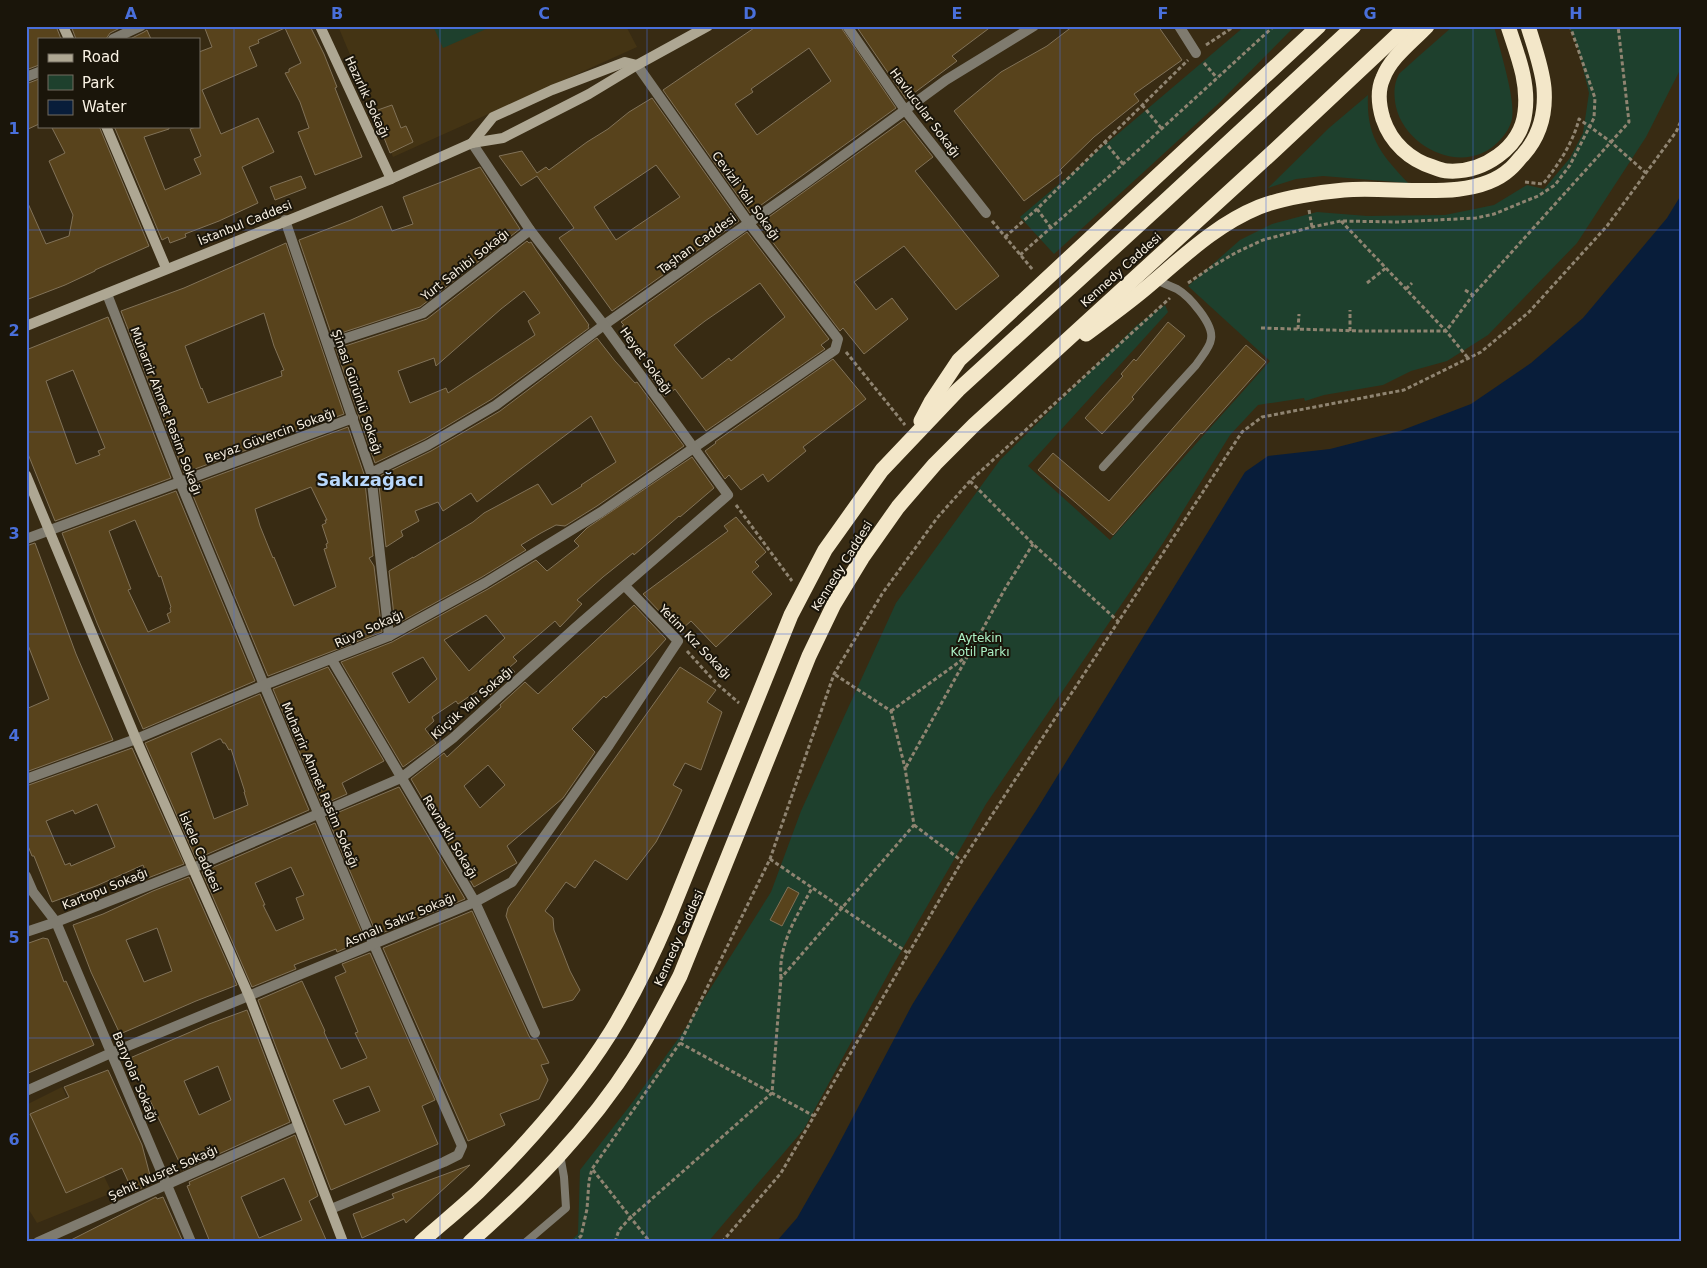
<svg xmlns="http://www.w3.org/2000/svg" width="1707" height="1268" font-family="'DejaVu Sans',sans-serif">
<rect width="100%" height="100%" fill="#382b13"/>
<g fill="#443414">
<polygon points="338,26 626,26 637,47 393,157"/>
<polygon points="62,1087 112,1193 37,1223 26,1205 26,1105"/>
</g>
<g fill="#1e402d">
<polygon points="433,26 493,26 443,48"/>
<polygon points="1245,26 1295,26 1219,103 1054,254 1020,217"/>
<path d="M 1453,26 L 1494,26 C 1499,47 1516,100 1512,119 C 1510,128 1504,136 1498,142 C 1465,176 1406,149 1396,107 C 1394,96 1393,85 1399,74 C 1402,71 1407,67 1410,64 C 1424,51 1439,39 1453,26 Z"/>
<polygon points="1569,26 1681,26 1681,68 1646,137 1577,243 1488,335 1447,361 1411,371 1383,385 1324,395 1305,401 1304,398 1258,405 1230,435 1163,543 986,804 892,967 804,1129 708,1242 569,1242 578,1234 580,1170 632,1103 683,1032 771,892 801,811 896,603 1000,460 1137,325 1165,305 1168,312 1028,466 1110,540 1270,361 1188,286 1240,240 1272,224 1317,212 1367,216 1445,215 1494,205 1527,185 1544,189 1570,158 1583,133 1589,93 1578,48"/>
<path d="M 1368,95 C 1366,137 1381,154 1408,183 L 1323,176 L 1296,179 L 1268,188 L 1329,128 Z"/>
</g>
<polygon fill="#081d3a" points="1681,195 1681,1242 776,1242 797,1218 833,1155 912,1005 973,907 1037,809 1245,472 1268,456 1330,449 1400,431 1471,404 1531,363 1583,318 1667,218"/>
<g fill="#58431c" stroke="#817258" fill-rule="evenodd">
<polygon points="26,26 56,26 61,39 39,39 39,65 26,70"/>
<polygon points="71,26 124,26 110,33 106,39 76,39"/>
<polygon points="204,26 310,26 324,54 337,87 335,88 362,157 315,175 298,132 309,128 300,102 285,73 289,72 289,69 301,63 285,28 258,40 259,43 249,47 257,66 202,90 221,134 258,118 274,152 242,167 258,203 219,221 185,234 186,237 170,243 168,237 162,240 114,126 169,126 169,129 144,137 165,190 201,174 194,159 201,156 190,129 199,126 199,52 212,47"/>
<path d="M 757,26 L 840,26 L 896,108 L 750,213 L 663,90 ZM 809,48 L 831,81 L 757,135 L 735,104 L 753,92 L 751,89 Z"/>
<polygon points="856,26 992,26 952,56 957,61 906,99"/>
<polygon points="1073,26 1158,26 1182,60 1134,94 1139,101 1094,137 1060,170 1062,173 1024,201 954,111 1001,72 1047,46"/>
<polygon points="147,30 151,39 130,39 144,32"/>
<polygon points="39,79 39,124 26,130 26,84"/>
<path d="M 652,98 L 739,221 L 612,311 L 559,238 L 574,228 L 537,176 L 521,186 L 499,156 L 522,151 L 537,173 L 546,167 L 549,170 L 587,142 L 608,129 L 629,112 ZM 656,165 L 680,197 L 616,240 L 594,207 Z"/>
<polygon points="392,105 401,128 406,126 413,142 390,153 381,130 379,131 372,112"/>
<polygon points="904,120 933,157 915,171 999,276 956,310 904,246 854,282 876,310 892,298 908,319 864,354 843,328 840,331 759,224"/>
<polygon points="51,126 99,126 149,246 95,270 95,271 65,285 26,300 26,199 46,244 69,236 73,215 49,161 65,153"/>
<polygon points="480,167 520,229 420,307 332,336 299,240 351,220 382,206 392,231 413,224 403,197"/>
<polygon points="301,176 306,188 275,200 270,187"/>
<path d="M 747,232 L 829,339 L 821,345 L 825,349 L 706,431 L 675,389 L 665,397 L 648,373 L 655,368 L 622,326 L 624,325 L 621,322 ZM 760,283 L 785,317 L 731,361 L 729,358 L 702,379 L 674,345 L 705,321 Z"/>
<path d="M 527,241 L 529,243 L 531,242 L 536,250 L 589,325 L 588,326 L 589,328 L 492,399 L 425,439 L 375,463 L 336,349 L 427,319 ZM 524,291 L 540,313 L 528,321 L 535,335 L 448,393 L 446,388 L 410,403 L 398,371 L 434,358 L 436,366 L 501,309 Z"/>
<path d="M 286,243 L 344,414 L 184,473 L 121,311 L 184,288 ZM 264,313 L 274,346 L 284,370 L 281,371 L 282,376 L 208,403 L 202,388 L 201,389 L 185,346 Z"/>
<path d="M 108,317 L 171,478 L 55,521 L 26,449 L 26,350 ZM 73,370 L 105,448 L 98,451 L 100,455 L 76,464 L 46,381 Z"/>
<polygon points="1168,322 1185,336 1132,397 1134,399 1102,434 1085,418 1123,376 1121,374 1134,359 1136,361"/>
<polygon points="597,338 615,361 635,383 637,382 684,446 597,506 565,526 556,525 541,533 521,545 526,550 482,577 395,625 389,571 413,557 413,558 473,522 484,513 538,484 552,505 582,486 581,485 616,462 591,416 477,502 471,493 443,511 438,502 415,511 419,521 401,531 403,536 386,547 378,477 431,451 500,411"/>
<polygon points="1246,345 1266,362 1202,434 1201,433 1113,535 1038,470 1053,453 1109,501"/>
<polygon points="833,359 866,399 803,447 806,451 768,482 763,474 741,490 729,475 725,479 705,451 716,443 715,442"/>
<path d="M 348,427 L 364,474 L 373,556 L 369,558 L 374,566 L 382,632 L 268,676 L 189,486 ZM 311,487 L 327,520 L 325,520 L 326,523 L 322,525 L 328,543 L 326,544 L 327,548 L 324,549 L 336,587 L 294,606 L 274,557 L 273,558 L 260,526 L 255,509 Z"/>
<path d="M 692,457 L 714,488 L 680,517 L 679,516 L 634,555 L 633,553 L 603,577 L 577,600 L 582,604 L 560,627 L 555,621 L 513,657 L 517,661 L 510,667 L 515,672 L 490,695 L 483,687 L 458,704 L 456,701 L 432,717 L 434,721 L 425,729 L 436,743 L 403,767 L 341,662 L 392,642 L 488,589 L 536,560 L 547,571 L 579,546 L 574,541 L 587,528 ZM 486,615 L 505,638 L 469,671 L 444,640 ZM 423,657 L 437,679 L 409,703 L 392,673 Z"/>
<path d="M 176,491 L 255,681 L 143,729 L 97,623 L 62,533 ZM 135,520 L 159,577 L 161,576 L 171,607 L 170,608 L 171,612 L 167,614 L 170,622 L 148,632 L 128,590 L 131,589 L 109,531 Z"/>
<polygon points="736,517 766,552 755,562 759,566 752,572 772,594 716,647 691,621 683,628 677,630 643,594 728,531 724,526"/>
<polygon points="35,543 76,654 113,740 26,772 26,709 49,699 26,640 26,546"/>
<path d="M 634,605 L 666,639 L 648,659 L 606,698 L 604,696 L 572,729 L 595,752 L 563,798 L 507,846 L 517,863 L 474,887 L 411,779 L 444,753 L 447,757 L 501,707 L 500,705 L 525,682 L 538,694 ZM 488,765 L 505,785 L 480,808 L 464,786 Z"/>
<polygon points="328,667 384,761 342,783 347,794 322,805 273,689"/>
<polygon points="680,667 716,690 707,702 722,712 701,770 685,763 673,785 682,790 669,817 656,842 627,880 595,860 575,888 566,882 545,911 553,918 554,930 570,971 580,990 573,1000 543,1008 506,916 508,908"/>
<path d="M 260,694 L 309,810 L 196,859 L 145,743 ZM 219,739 L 221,739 L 223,743 L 225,743 L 229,750 L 231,749 L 245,792 L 244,792 L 248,805 L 214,819 L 191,753 Z"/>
<path d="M 132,748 L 184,864 L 148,878 L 143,865 L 96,886 L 52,902 L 34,856 L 32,856 L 26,841 L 26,786 ZM 97,804 L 115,847 L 71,866 L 70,863 L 65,865 L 46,821 L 73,810 L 75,814 Z"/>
<polygon points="399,787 465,899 377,935 327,817"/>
<path d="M 315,823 L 365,940 L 337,952 L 336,949 L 294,965 L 296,969 L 252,987 L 202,872 ZM 291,867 L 304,895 L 296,898 L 304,919 L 276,931 L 263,905 L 265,905 L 255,883 Z"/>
<path d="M 189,877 L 237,985 L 196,1001 L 120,1034 L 91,972 L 73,925 L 103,914 L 153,891 ZM 157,928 L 172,971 L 144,982 L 126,940 Z"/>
<polygon points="788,887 799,893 782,926 770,920"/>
<polygon points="472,911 529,1036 531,1039 537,1039 549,1063 541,1065 548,1080 539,1099 500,1114 505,1125 468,1141 383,948"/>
<polygon points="43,938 48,939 64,982 66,981 94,1045 26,1074 26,944"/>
<path d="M 370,953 L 435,1100 L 422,1106 L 438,1144 L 331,1190 L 258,1000 L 302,981 L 325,1031 L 324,1032 L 341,1069 L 367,1058 L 355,1033 L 358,1032 L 335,977 L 346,972 L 342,964 ZM 369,1086 L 380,1111 L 345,1125 L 333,1100 Z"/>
<path d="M 247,1010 L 290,1122 L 183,1170 L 130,1058 L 209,1024 ZM 218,1066 L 231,1100 L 199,1115 L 184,1081 Z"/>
<polygon points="108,1070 142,1145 152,1183 133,1192 122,1168 66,1193 30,1114 69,1097 64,1087"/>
<path d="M 295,1135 L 318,1196 L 309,1201 L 327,1242 L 210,1242 L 187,1186 L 190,1185 L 189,1182 ZM 284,1178 L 302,1220 L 259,1238 L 241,1197 Z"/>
<polygon points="470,1165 406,1223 404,1219 362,1238 353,1214 394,1198 392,1194"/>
<polygon points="156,1197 157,1199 163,1197 183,1242 67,1242"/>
</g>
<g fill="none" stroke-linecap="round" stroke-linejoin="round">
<g stroke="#8f8471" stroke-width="3" stroke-dasharray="4 2.5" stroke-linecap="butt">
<polyline points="1206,45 1235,26"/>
<polyline points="1204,63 1217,78"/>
<polyline points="1142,105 1162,129"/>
<polyline points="1104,141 1123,164"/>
<path d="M 1525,182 L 1543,184 C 1558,165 1573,143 1579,119 L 1611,142 L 1646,173"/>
<polyline points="1037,209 1051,228"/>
<polyline points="1309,210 1312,227"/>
<polyline points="992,221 1033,270"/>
<polyline points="1341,221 1446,331 1468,358"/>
<polyline points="1005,237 1037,209 1188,60"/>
<polyline points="1020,255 1123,164 1274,26"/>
<polyline points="1188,283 1213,266 1237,252 1263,240 1312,227 1341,221 1397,222 1476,218 1494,214 1538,196 1555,185 1570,165 1594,118 1595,98 1570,26"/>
<polyline points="1367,283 1386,268"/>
<polyline points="1406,289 1412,283"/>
<polyline points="1465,290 1473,295"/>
<polyline points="1261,328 1362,331 1446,331 1473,295 1629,122 1618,26"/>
<polyline points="1298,329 1299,314"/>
<polyline points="1350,331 1350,310"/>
<polyline points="846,352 905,425"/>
<polyline points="970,481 1033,544 1119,622"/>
<polyline points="736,505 792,581"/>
<polyline points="687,651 716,683 739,703"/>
<polyline points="891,711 966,657"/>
<polyline points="906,767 1006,587 1033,544"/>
<polyline points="914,825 962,861"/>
<polyline points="770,859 908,953"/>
<path d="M 781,978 C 778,944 797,916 812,888"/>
<polyline points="680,1043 814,1116"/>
<polyline points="593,1170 650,1242"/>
<polyline points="574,1242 581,1236 587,1209 589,1181 592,1169 680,1043 770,859 834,674 882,594 937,518 970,481 1170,298"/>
<polyline points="615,1242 619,1230 630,1218 772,1093 781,978 914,825 905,768 891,711 834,674"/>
<polyline points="722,1242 781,1173 962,861 1242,432 1262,417 1404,390 1481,352 1529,312 1607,226 1676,132 1681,121"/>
</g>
<g stroke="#7f7b6f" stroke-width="8">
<path d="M 1103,467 L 1196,365 C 1201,357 1210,348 1211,339 C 1214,324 1189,296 1177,289 C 1170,286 1163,283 1156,280"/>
<polyline points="526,1242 566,1208 564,1177 560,1155"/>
</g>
<g stroke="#7f7b6f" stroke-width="10">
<polyline points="847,26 905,110 986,213"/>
<polyline points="1179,26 1196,53"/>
<polyline points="113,39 141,26"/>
<polyline points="26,77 39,72"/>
<polyline points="285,220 371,473 389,636"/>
<polyline points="107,294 180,482 264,685 374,945 462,1146 458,1155 444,1162 331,1209"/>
<polyline points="328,344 423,313 530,230"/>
<polyline points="371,473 428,445 496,405 604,325 807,182 946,80 1034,26"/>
<polyline points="26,539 353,418"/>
<polyline points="332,660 475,902 535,1033"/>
<polyline points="26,779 136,739 264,685 389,636 485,583 601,512 835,350 838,339 748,222 637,65"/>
<polyline points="26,876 33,892 56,922 191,1242"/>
<polyline points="26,932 56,922 193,868 401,778 453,738 575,628 728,495 604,325 530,230 472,143"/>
<polyline points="26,1091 111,1053 475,902 512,882 609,745 678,641 625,586"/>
<polyline points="38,1242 298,1126"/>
</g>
<g stroke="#aea793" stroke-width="10">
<polyline points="63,26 69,39"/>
<polyline points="320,26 391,179"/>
<polyline points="106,126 166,268"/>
<polyline points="472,143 493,117 552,90 625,62 637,65"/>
<polyline points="26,326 391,179 472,143 503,138 589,94 637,65 708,26"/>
<polyline points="26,475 136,739 249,996 343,1242"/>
</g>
<g stroke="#f3e7c9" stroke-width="15">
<path d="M 1427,26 C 1412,42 1391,57 1383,78 C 1377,91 1379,106 1383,119 C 1391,143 1410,160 1433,167 C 1438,169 1443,171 1448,171 C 1483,173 1521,148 1525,112 C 1529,82 1517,54 1508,26"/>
<path d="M 1086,334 C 1106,319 1127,304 1146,288 C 1182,258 1215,225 1259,207 C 1282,198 1320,192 1344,190 C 1392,185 1472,204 1510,169 C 1515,165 1519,159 1523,155 C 1540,136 1546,113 1544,88 C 1542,67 1534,46 1528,26"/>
<polyline points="921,421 931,402 959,360 1319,26"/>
<path d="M 421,1242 C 440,1225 460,1209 478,1192 C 527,1144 574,1091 611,1032 C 633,996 652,957 669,917 L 791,615 L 825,550 L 882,470 L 958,390 L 1165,201 L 1354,26"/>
<path d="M 470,1242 C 531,1188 589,1129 633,1060 C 650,1033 665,1005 680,976 L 809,656 L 834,604 L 862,558 L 898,507 L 935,464 L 974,425 L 1276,149 L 1407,26"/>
</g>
</g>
<path fill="none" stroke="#496fda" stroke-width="1" stroke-opacity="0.55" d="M 234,26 L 234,1242M 440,26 L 440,1242M 647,26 L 647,1242M 854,26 L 854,1242M 1060,26 L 1060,1242M 1266,26 L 1266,1242M 1473,26 L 1473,1242M 26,230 L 1681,230M 26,432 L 1681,432M 26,634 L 1681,634M 26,836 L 1681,836M 26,1038 L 1681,1038"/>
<g text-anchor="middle" stroke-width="4" stroke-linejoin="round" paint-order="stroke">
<g font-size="12" fill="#f9f1e3" stroke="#1a150a">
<text transform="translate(367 97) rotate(65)" y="4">Hazırlık Sokağı</text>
<text transform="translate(925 113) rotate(53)" y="4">Havlucular Sokağı</text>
<text transform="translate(746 196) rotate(54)" y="4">Cevizli Yalı Sokağı</text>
<text transform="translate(245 223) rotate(-22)" y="4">İstanbul Caddesi</text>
<text transform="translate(697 244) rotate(-36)" y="4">Taşhan Caddesi</text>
<text transform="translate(465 265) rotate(-38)" y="4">Yurt Sahibi Sokağı</text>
<text transform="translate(1121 270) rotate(-42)" y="4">Kennedy Caddesi</text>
<text transform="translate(646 361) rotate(54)" y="4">Heyet Sokağı</text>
<text transform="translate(357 392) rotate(71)" y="4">Şinasi Gürünlü Sokağı</text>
<text transform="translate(166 411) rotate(69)" y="4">Muharrir Ahmet Rasim Sokağı</text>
<text transform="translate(270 436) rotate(-20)" y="4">Beyaz Güvercin Sokağı</text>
<text transform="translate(842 566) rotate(-58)" y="4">Kennedy Caddesi</text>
<text transform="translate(369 629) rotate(-24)" y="4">Rüya Sokağı</text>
<text transform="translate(695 642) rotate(46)" y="4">Yetim Kız Sokağı</text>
<text transform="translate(472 703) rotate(-41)" y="4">Küçük Yalı Sokağı</text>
<text transform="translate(320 785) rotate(67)" y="4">Muharrir Ahmet Rasim Sokağı</text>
<text transform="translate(450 837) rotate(59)" y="4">Revnaklı Sokağı</text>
<text transform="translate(200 852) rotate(66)" y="4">İskele Caddesi</text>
<text transform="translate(105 889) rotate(-22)" y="4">Kartopu Sokağı</text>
<text transform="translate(400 920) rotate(-23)" y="4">Asmalı Sakız Sokağı</text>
<text transform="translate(679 938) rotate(-66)" y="4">Kennedy Caddesi</text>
<text transform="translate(135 1077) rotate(67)" y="4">Banyolar Sokağı</text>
<text transform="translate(163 1173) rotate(-24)" y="4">Şehit Nusret Sokağı</text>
</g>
<g font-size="12" fill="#acf2c6" stroke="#1a150a">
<text x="980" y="642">Aytekin<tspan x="980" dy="14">Kotil Parkı</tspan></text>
</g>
<g font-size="18" font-weight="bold" fill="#b9d8fc" stroke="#1a150a">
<text x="370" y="486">Sakızağacı</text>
</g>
</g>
<rect width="1707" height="1268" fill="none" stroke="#1a150a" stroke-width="55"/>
<rect x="38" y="38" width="162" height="90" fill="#1a150a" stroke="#736d61"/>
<rect x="48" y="54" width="25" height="8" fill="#aea793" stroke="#736d61"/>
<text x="82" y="62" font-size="15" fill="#f9f1e3">Road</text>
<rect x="48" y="75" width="25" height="15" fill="#1e402d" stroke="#736d61"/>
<text x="82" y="88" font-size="15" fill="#f9f1e3">Park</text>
<rect x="48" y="100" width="25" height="15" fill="#081d3a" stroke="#736d61"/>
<text x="82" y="112" font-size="15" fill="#f9f1e3">Water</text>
<rect x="28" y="28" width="1652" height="1212" fill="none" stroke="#496fda" stroke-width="2"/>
<g font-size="16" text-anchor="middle" font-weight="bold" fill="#496fda">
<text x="131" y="19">A</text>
<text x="337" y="19">B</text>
<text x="544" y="19">C</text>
<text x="750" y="19">D</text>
<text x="957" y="19">E</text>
<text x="1163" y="19">F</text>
<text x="1370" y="19">G</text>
<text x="1576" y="19">H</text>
<text x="14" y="134">1</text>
<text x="14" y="336">2</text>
<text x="14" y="539">3</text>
<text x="14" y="741">4</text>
<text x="14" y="943">5</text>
<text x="14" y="1145">6</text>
</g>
</svg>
